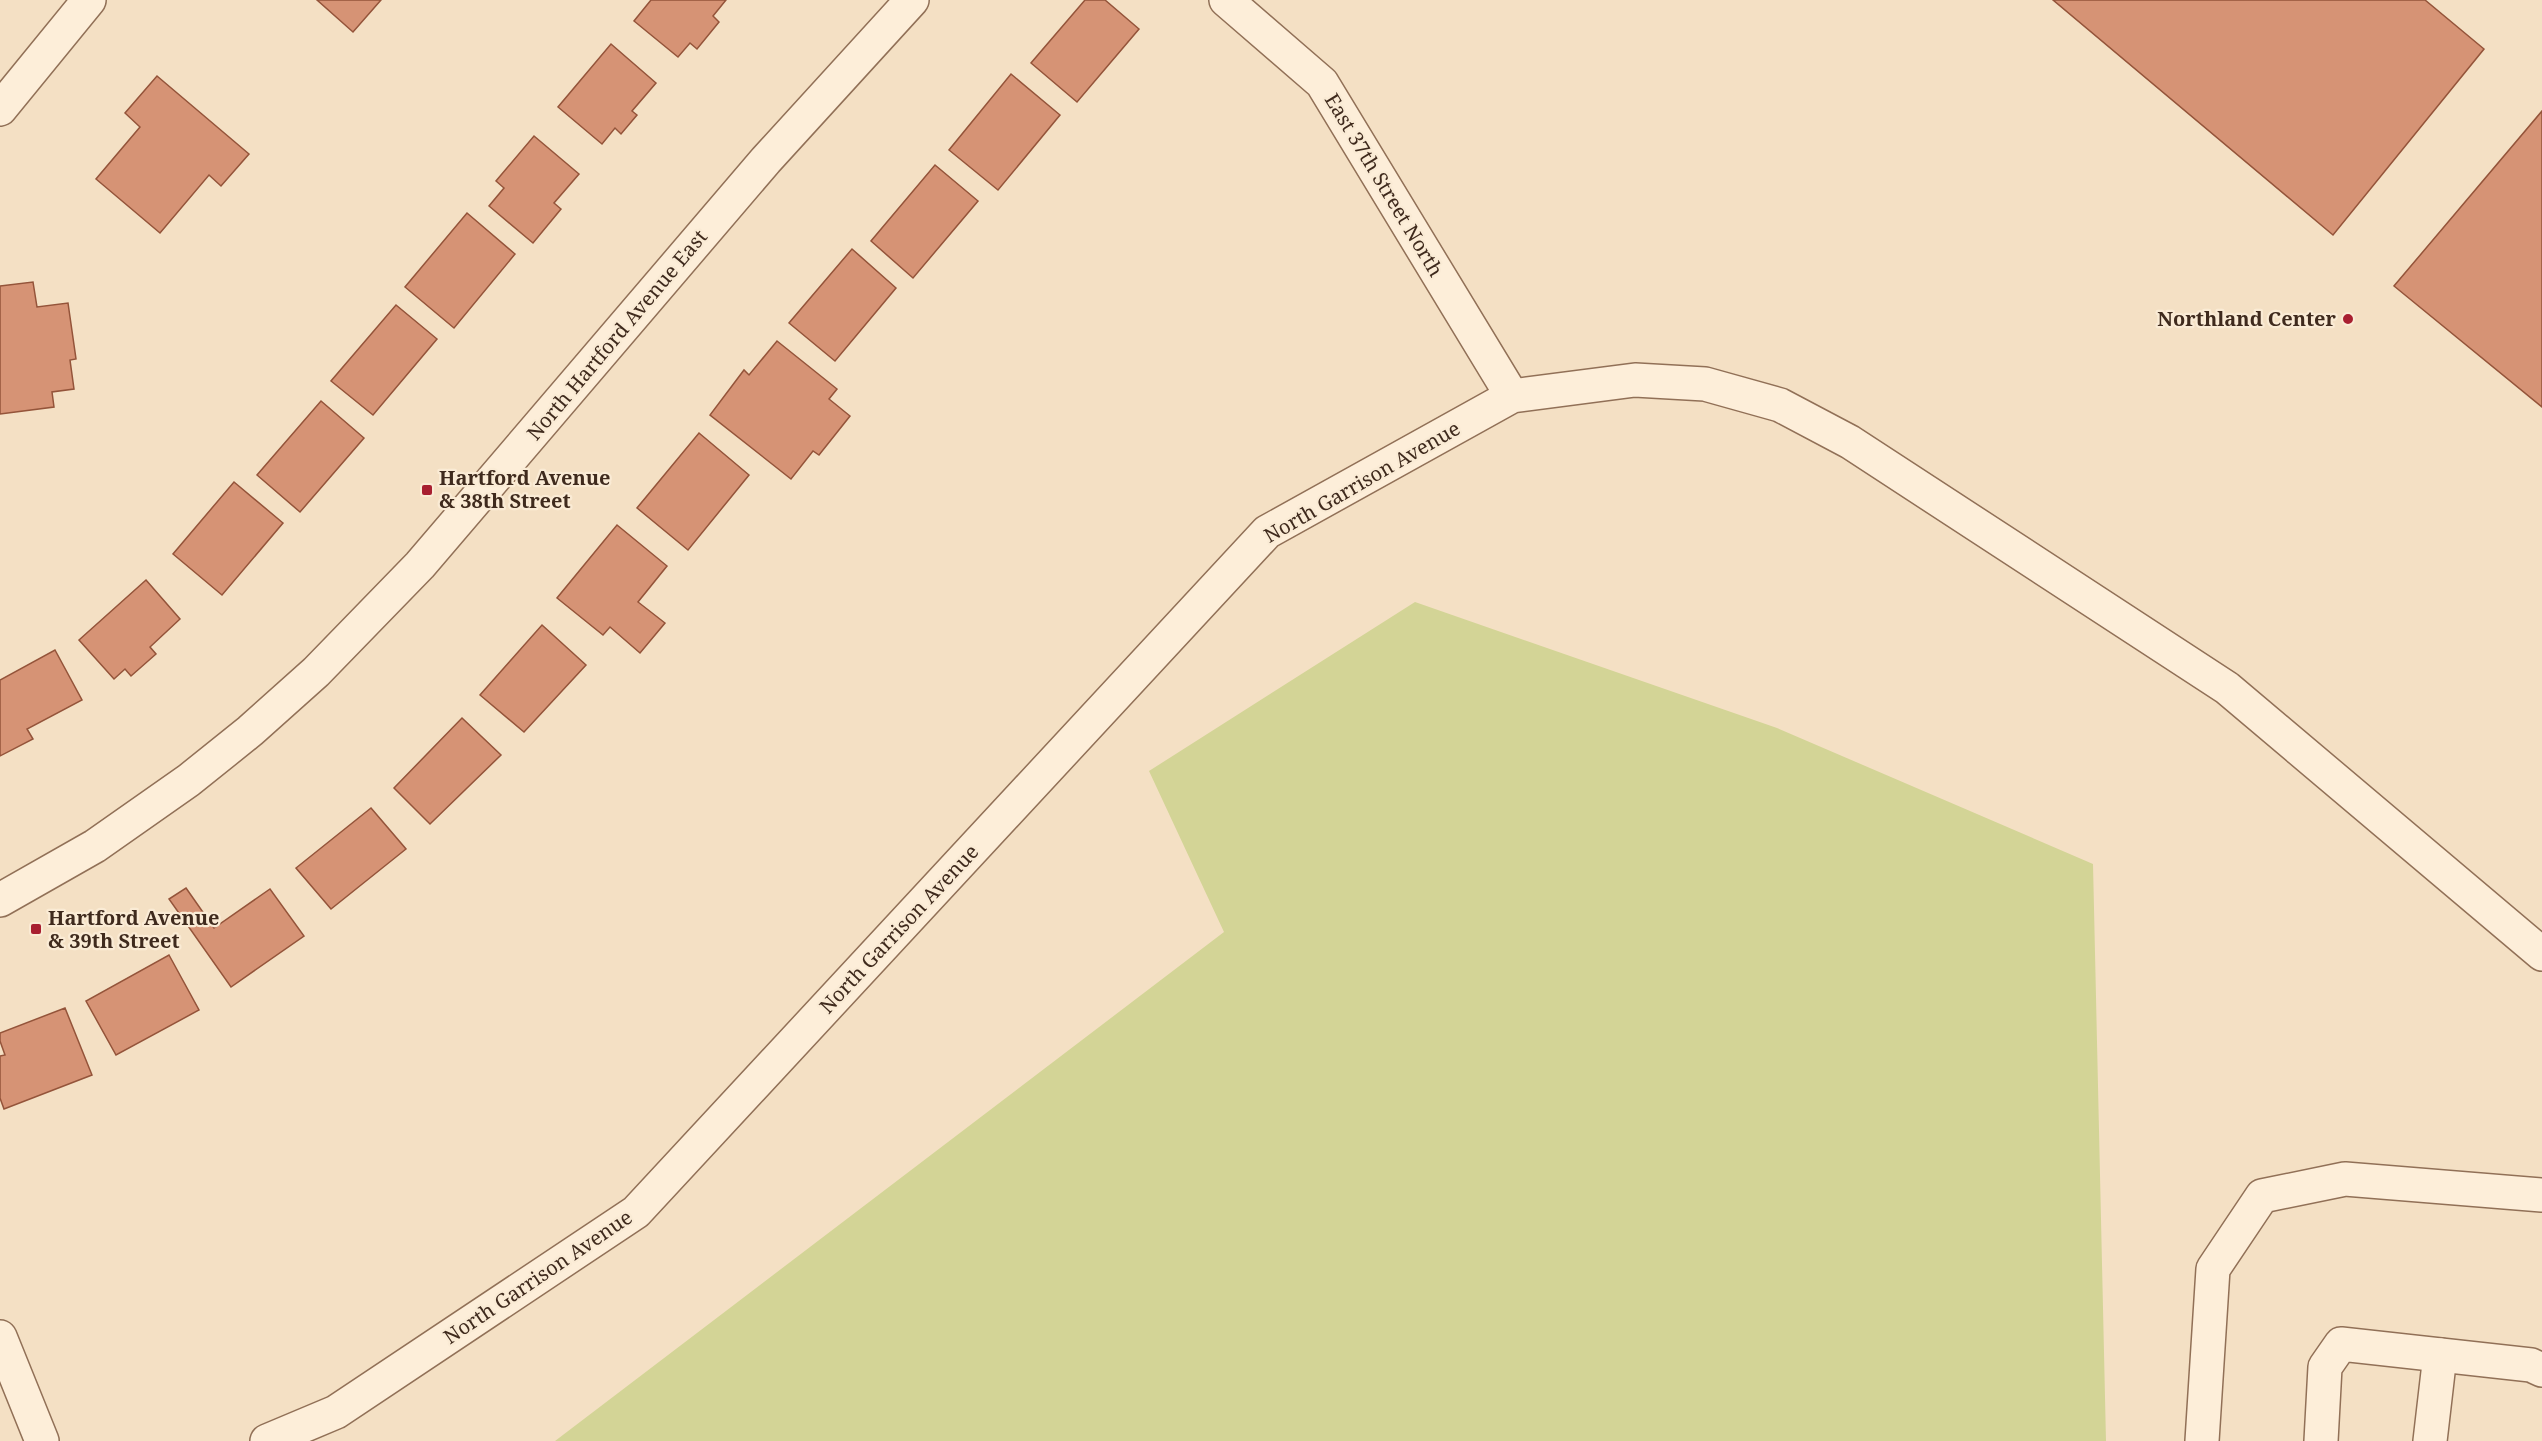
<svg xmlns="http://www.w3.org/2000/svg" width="2542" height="1441" font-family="'Noto Serif',serif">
<rect width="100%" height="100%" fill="#f4e0c4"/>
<polygon fill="#d3d496" points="1415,602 1777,728 2093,864 2106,1441 555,1441 1224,932 1149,771"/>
<g fill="#d69375" stroke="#94543a" stroke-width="1.5">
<polygon points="317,0 381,0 353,32"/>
<polygon points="651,0 726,0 713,16 719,22 697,49 690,43 678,57 634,21"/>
<polygon points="1085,0 1105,0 1139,29 1077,102 1031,63"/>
<polygon points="2053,0 2425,0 2484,49 2333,235"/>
<polygon points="611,44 656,83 632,111 637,115 621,134 615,128 602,144 558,107"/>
<polygon points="1011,74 1060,115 998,190 949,150"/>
<polygon points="157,76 249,154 221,186 209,175 160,233 96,179 140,127 125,113"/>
<polygon points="2542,111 2542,407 2394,286"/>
<polygon points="534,136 579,174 554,203 561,209 533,243 489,206 504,188 496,181"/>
<polygon points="935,165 978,201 913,278 871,241"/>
<polygon points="467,213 515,254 454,328 405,287"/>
<polygon points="852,249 896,288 835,361 789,323"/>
<polygon points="33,282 37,307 68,303 76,359 70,360 74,389 52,392 54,407 0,414 0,286"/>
<polygon points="396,305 437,339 373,415 331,381"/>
<polygon points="777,341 837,389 829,399 850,416 819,455 813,451 791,479 710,415 744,370 749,375"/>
<polygon points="321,401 364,438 300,512 257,475"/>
<polygon points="699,433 749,475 688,550 637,508"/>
<polygon points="234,482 283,523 222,595 173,554"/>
<polygon points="617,525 667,566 638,602 665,623 640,653 610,627 603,635 557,598"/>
<polygon points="146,580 180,619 150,647 156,654 131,676 125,669 114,679 79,640"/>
<polygon points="542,625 586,665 524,732 480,695"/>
<polygon points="55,650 82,700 27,729 33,739 0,756 0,680"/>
<polygon points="462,718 501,755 430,824 394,788"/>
<polygon points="371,808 406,849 331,909 296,868"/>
<polygon points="186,888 214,928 270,889 304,936 231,987 169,899"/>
<polygon points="169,955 199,1010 116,1055 86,1001"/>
<polygon points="65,1008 92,1075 4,1109 0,1098 0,1056 5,1055 0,1041 0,1033"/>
</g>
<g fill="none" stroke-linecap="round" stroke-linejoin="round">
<g stroke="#917057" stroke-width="36">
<g id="minor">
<polyline points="1226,0 1322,83 1512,396"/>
<polyline points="0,109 89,0"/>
<polyline points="0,900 95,846 189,780 250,731 316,672 420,565 766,160 912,0"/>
<polyline points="0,1337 42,1441"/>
<polyline points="267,1441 336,1412 636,1212 1267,532 1512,396 1635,380 1705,384 1780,405 1850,442 2227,688 2542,954"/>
<polyline points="2202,1441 2213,1269 2262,1196 2345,1179 2542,1195"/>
<polyline points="2321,1441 2325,1367 2341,1344 2531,1365 2542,1370"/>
<polyline points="2430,1441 2440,1355"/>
</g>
</g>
<use href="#minor" stroke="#fdeed9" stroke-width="33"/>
</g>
<g fill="#a81f30" stroke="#faebd5" stroke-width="2">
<circle cx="2348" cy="319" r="6"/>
<rect x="421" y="484" width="12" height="12" rx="3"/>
<rect x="30" y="923" width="12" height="12" rx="3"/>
</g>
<g text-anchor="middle" stroke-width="4.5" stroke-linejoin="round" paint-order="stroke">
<g font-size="20" fill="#3f2a1d" stroke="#faebd5">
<text transform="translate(1384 185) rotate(59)" y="7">East 37th Street North</text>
<text transform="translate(617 335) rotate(-50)" y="7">North Hartford Avenue East</text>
<text transform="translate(1362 482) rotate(-30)" y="7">North Garrison Avenue</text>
<text transform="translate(899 929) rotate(-47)" y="7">North Garrison Avenue</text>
<text transform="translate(538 1277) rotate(-34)" y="7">North Garrison Avenue</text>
</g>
<g font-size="20" font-weight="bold" fill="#3f2a1d" stroke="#faebd5" text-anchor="start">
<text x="2336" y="326" text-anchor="end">Northland Center</text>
<text x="439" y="485">Hartford Avenue<tspan x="439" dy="23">&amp; 38th Street</tspan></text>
<text x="48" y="925">Hartford Avenue<tspan x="48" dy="23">&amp; 39th Street</tspan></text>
</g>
</g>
</svg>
